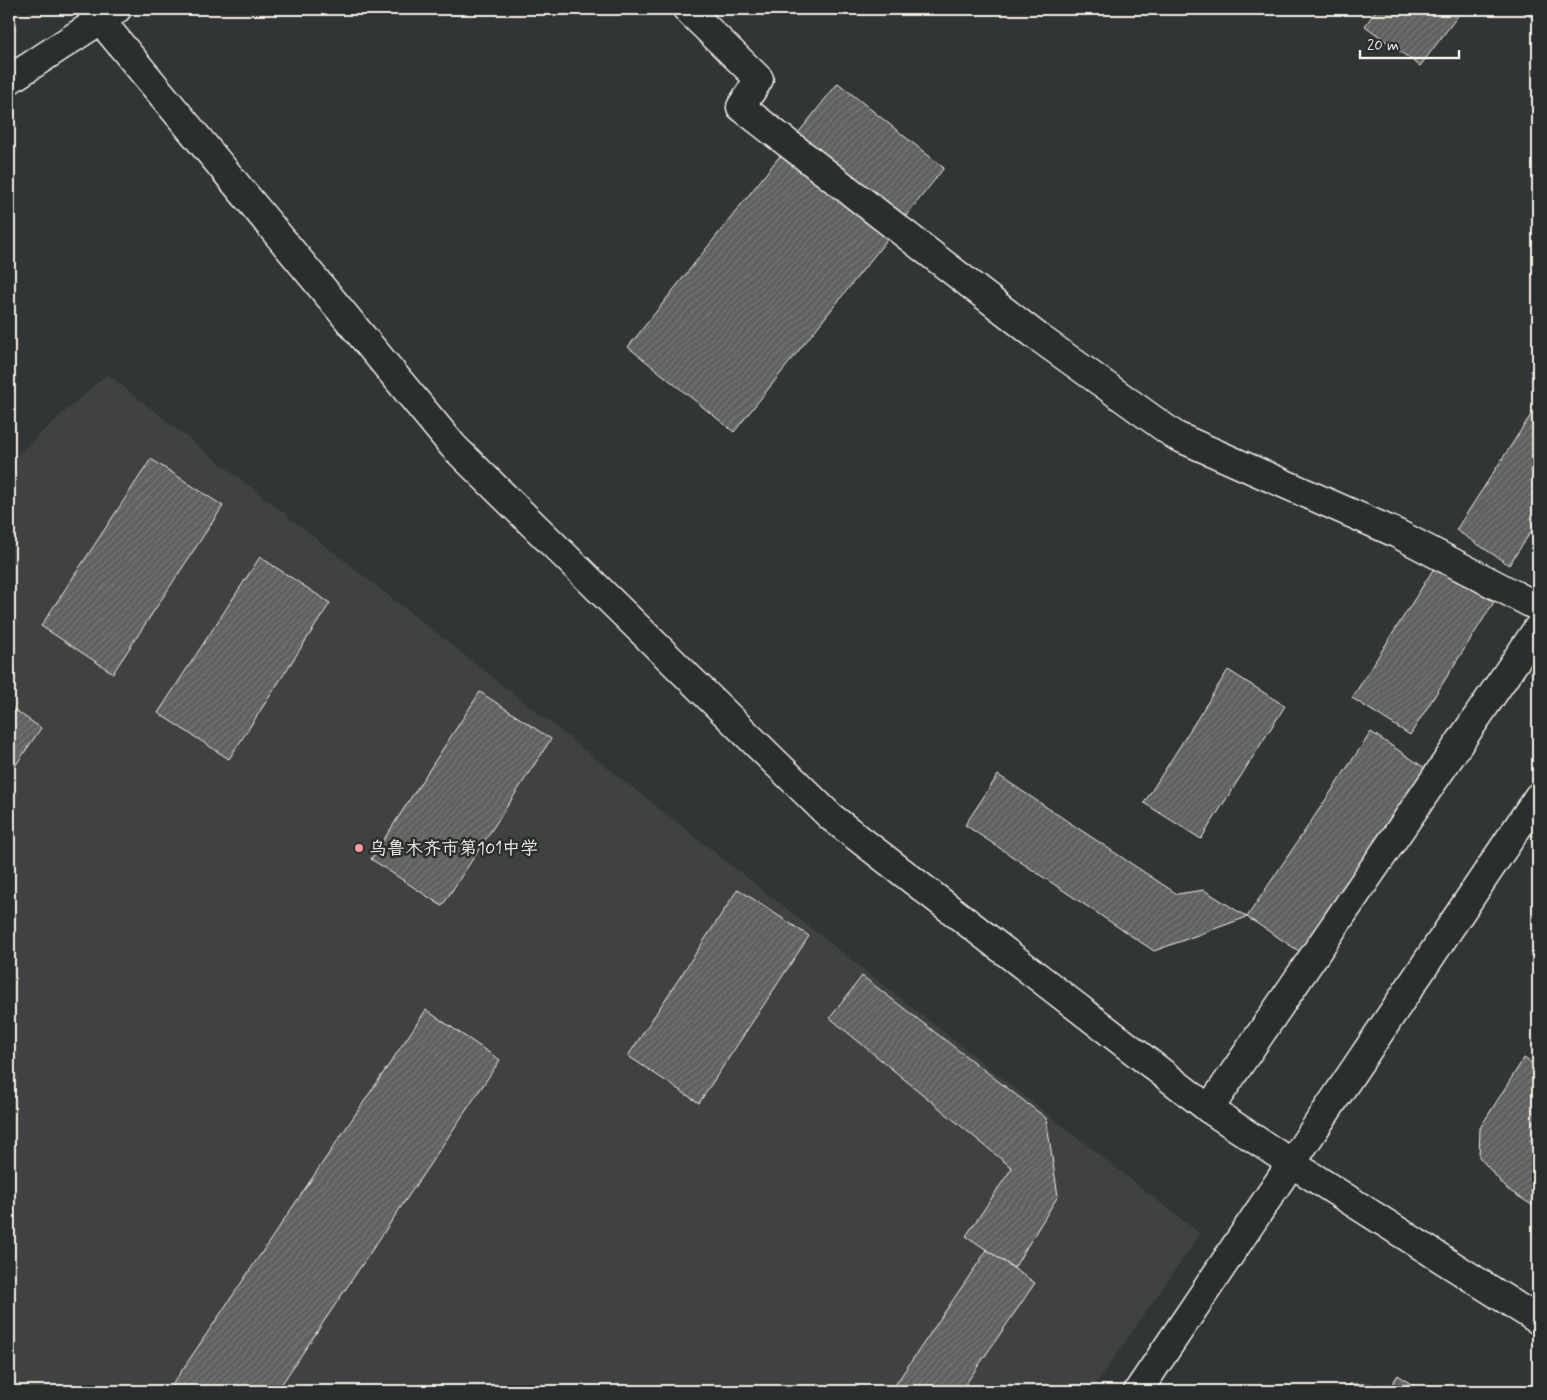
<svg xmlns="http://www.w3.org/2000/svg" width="1547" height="1400" font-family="Mynerve,'LXGW WenKai TC',sans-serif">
<defs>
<pattern id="building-hatch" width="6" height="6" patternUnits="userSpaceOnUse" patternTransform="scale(1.25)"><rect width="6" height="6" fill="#5f605f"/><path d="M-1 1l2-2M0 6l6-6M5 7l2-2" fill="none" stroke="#777776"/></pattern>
</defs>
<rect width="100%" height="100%" fill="#323535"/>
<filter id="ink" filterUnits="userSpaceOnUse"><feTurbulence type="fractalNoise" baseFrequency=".02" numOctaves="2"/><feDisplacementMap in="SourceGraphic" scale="10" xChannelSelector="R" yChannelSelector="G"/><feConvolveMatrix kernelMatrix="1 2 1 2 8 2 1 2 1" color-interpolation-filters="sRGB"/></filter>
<g filter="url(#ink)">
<polygon fill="#404242" points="107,374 1200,1234 1091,1391 9,1391 9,462"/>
<g fill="url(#building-hatch)" stroke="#f4f1e8">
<polygon points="1377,9 1463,9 1420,66 1365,26"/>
<polygon points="1527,9 1538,9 1538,21 1524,13"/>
<polygon points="838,83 944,168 734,432 628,347"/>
<polygon points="1538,404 1538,521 1509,565 1456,530"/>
<polygon points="151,459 223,506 113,673 41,626"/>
<polygon points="260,557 330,603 229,759 158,713"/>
<polygon points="1436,565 1494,602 1410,735 1352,698"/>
<polygon points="1228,670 1285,706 1201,839 1144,803"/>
<polygon points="480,692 551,739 442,906 371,859"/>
<polygon points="9,706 41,728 9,775"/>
<polygon points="1371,732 1425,768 1302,953 1247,917"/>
<polygon points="998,775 1177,894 1204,890 1247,917 1154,951 965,825"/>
<polygon points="738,889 809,936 699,1103 628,1056"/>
<polygon points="862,976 1046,1118 1058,1196 1014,1268 966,1236 1012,1168 830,1018"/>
<polygon points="426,1010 500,1060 277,1391 168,1391"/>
<polygon points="1524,1058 1538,1067 1538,1128 1530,1141 1538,1146 1538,1209 1507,1189 1479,1157 1480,1128"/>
<polygon points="987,1250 1035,1283 961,1391 891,1391"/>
<polygon points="1398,1375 1421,1391 1387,1391"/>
<polygon points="1350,1384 1372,1384 1383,1391 1345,1391"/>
</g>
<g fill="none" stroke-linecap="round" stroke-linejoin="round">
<g stroke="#f4f1e8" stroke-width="31">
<g id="minor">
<polyline points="687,9 759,79 741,107 1038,337 1176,436 1396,533 1538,607"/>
<polyline points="9,80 117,9"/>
<polyline points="1209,1109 1538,628"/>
<polyline points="1291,1163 1538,1320"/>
</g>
</g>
<g stroke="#f4f1e8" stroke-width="31">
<g id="major">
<polyline points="91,9 453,446 831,817 1209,1109 1291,1163"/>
<polyline points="1138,1391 1538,797"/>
</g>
</g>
<use href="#minor" stroke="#2a2d2e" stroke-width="28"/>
<use href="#major" stroke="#2a2d2e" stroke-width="28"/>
</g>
</g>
<circle fill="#ff9aa2" stroke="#2a2d2e" stroke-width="2" cx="359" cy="848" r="5"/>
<g text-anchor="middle" stroke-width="5" stroke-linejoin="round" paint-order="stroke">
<g font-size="18" fill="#f4f1e8" stroke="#2a2d2e" text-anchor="start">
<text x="369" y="854">乌鲁木齐市第101中学</text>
</g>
</g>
<rect width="1547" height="1400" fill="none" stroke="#2a2d2e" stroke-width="30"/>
<rect x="15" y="15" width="1517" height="1370" fill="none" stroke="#f4f1e8" stroke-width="2" filter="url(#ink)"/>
<path d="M1360 50v8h99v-8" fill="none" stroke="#f4f1e8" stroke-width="2.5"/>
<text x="1367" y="50" font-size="15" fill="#f4f1e8" stroke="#2a2d2e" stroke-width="4" paint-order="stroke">20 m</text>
</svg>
